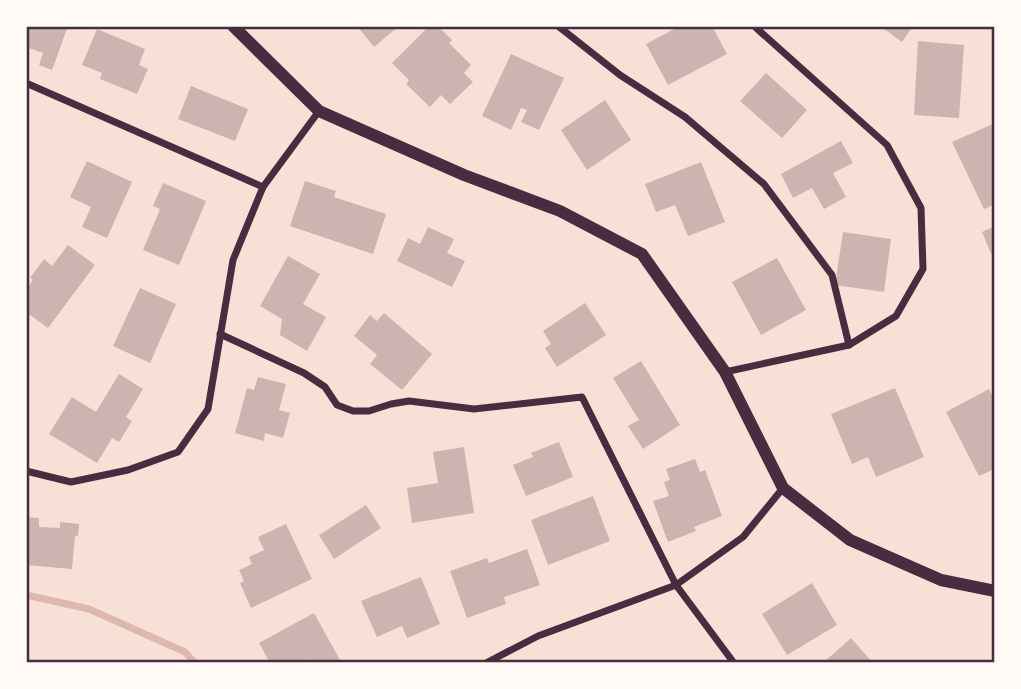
<svg xmlns="http://www.w3.org/2000/svg" width="1021" height="689" font-family="'PT Sans Narrow',sans-serif">
<rect width="100%" height="100%" fill="#f7e1d7"/>
<g fill="none" stroke-linecap="round" stroke-linejoin="round">
<polyline stroke="#dcb8b0" stroke-width="7" points="26,595 89,609 185,652 195,663"/>
</g>
<g fill="#ccb4b1">
<polygon points="26,26 68,26 52,70 39,65 43,53 26,47"/>
<polygon points="357,26 399,26 374,47"/>
<polygon points="429,26 438,26 452,40 449,43 471,65 464,73 473,82 450,104 441,95 430,107 406,84 409,80 392,63"/>
<polygon points="680,26 712,26 727,54 668,85 646,44"/>
<polygon points="880,26 913,26 902,42"/>
<polygon points="97,29 145,49 139,65 148,69 137,94 100,79 102,73 82,65"/>
<polygon points="918,41 964,45 959,118 914,115"/>
<polygon points="511,54 564,78 539,130 521,122 527,110 521,108 511,130 482,116"/>
<polygon points="766,73 807,110 782,138 740,101"/>
<polygon points="191,86 248,109 235,141 178,119"/>
<polygon points="605,100 631,140 587,170 561,130"/>
<polygon points="995,123 995,204 984,209 952,142"/>
<polygon points="841,141 853,163 833,173 846,197 824,209 812,188 793,198 781,174"/>
<polygon points="87,161 132,182 107,238 82,227 91,207 70,197"/>
<polygon points="701,162 725,222 688,236 675,205 656,212 645,184"/>
<polygon points="305,181 336,191 334,197 386,214 373,254 290,226"/>
<polygon points="163,183 206,201 179,265 143,250 160,209 153,206"/>
<polygon points="995,226 995,263 982,232"/>
<polygon points="428,227 454,239 447,253 465,261 452,287 397,261 408,238 420,244"/>
<polygon points="843,232 891,239 884,292 835,285"/>
<polygon points="68,245 95,265 48,328 26,312 26,290 33,280 30,278 44,259 52,266"/>
<polygon points="288,256 320,274 303,304 326,317 307,351 280,335 282,319 260,306"/>
<polygon points="777,258 806,310 761,335 732,282"/>
<polygon points="140,288 176,304 150,363 113,346"/>
<polygon points="585,303 606,335 557,367 545,348 551,344 543,331"/>
<polygon points="384,313 432,354 402,390 370,364 377,355 354,336 370,315 377,321"/>
<polygon points="641,361 680,425 643,449 628,426 639,420 613,378"/>
<polygon points="119,374 143,389 126,417 132,421 119,442 112,438 97,463 49,434 72,397 96,412"/>
<polygon points="258,377 286,384 279,410 290,413 283,438 265,433 264,441 235,433 247,388 254,390"/>
<polygon points="895,388 924,457 876,477 868,457 852,464 831,414"/>
<polygon points="989,389 995,401 995,476 992,470 979,476 946,412"/>
<polygon points="559,442 573,477 526,496 513,465 533,457 531,453"/>
<polygon points="464,447 474,513 412,523 407,488 438,483 433,452"/>
<polygon points="695,459 700,472 705,470 722,516 694,527 696,531 668,542 653,501 669,496 664,482 670,480 666,469"/>
<polygon points="593,496 610,541 548,565 531,520"/>
<polygon points="366,505 381,528 334,559 319,535"/>
<polygon points="26,517 39,518 39,527 60,528 60,522 79,524 78,536 75,536 72,569 26,565"/>
<polygon points="286,524 312,579 251,608 240,583 244,581 239,570 252,564 249,557 264,550 258,537"/>
<polygon points="527,549 540,585 504,597 506,604 467,618 450,571 487,558 489,563"/>
<polygon points="421,577 440,624 407,638 402,626 377,637 361,601"/>
<polygon points="812,583 837,625 787,655 762,614"/>
<polygon points="314,613 340,660 336,663 312,663 310,659 304,663 270,663 259,643"/>
<polygon points="851,638 873,663 823,663"/>
</g>
<g fill="none" stroke-linecap="round" stroke-linejoin="round">
<g stroke="#4a2c40" stroke-width="7">
<polyline points="558,26 620,75 685,117 764,184 832,275 849,345"/>
<polyline points="26,83 263,187"/>
<polyline points="220,334 304,373 325,387 337,405 353,411 369,411 391,404 409,401 474,409 582,397 676,585 734,663"/>
<polyline points="725,372 849,345 896,316 923,269 921,208 887,145 754,26"/>
<polyline points="26,471 71,482 128,470 178,452 208,409 233,260 263,187 319,111"/>
<polyline points="486,663 538,636 676,585 743,537 783,488"/>
</g>
<polyline stroke="#4a2c40" stroke-width="12" points="233,26 319,111 464,175 560,211 642,254 725,372 783,488 850,540 941,580 995,591"/>
</g>
<rect width="1021" height="689" fill="none" stroke="#fffaf5" stroke-width="56"/>
<rect x="28" y="28" width="965" height="633" fill="none" stroke="#4a2c40" stroke-width="2.5"/>
</svg>
